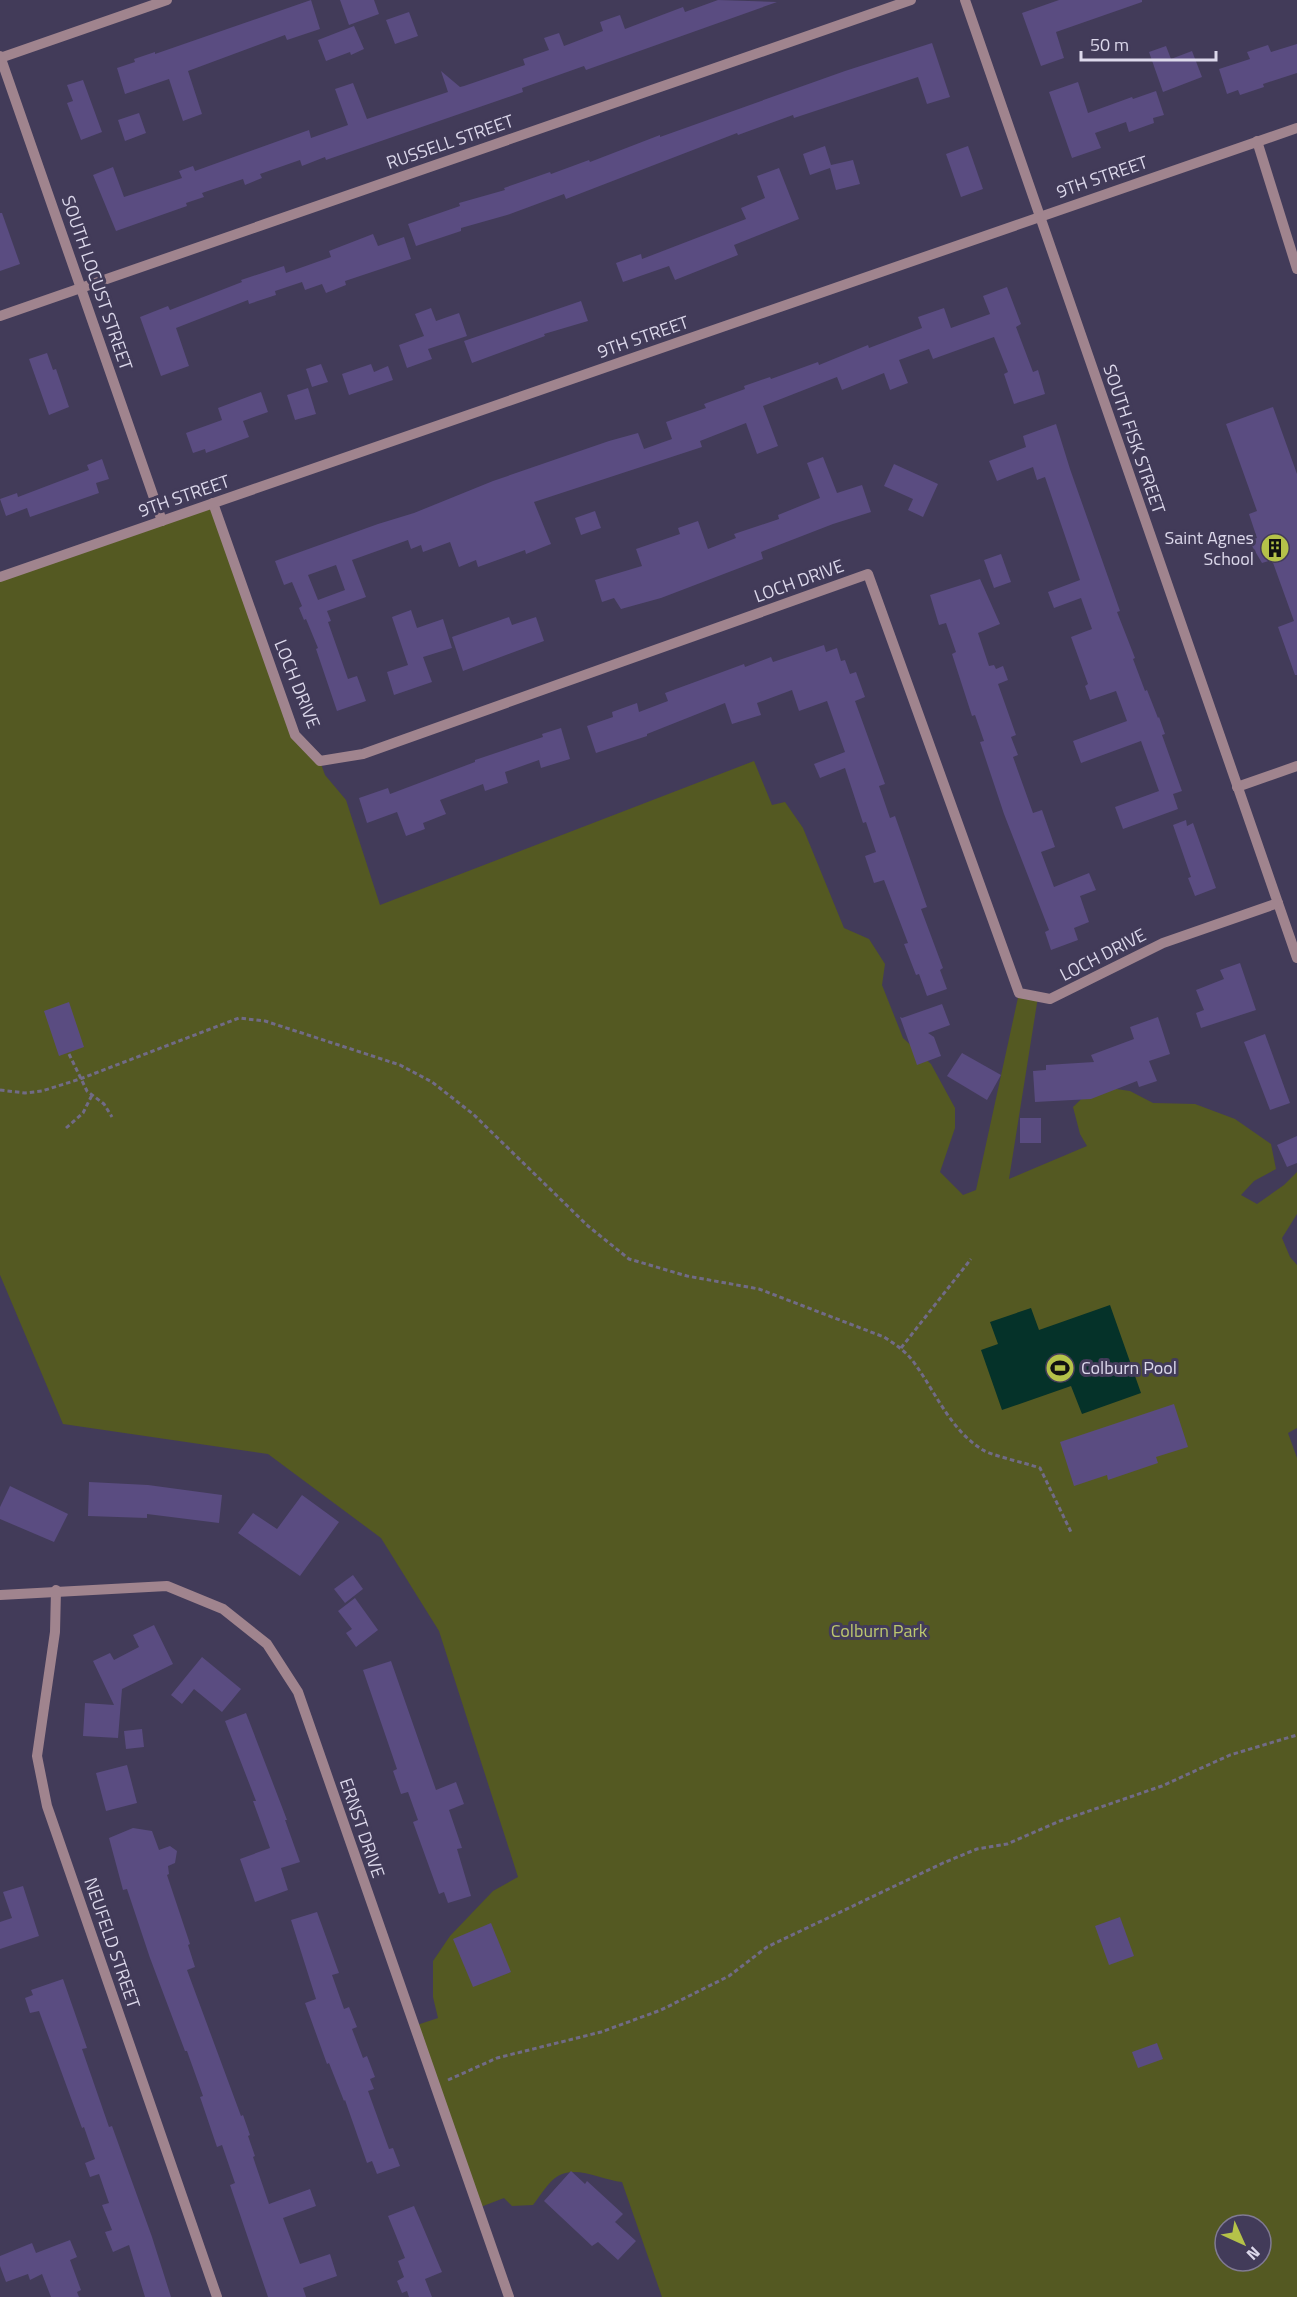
<svg xmlns="http://www.w3.org/2000/svg" width="1297" height="2297" font-family="'Titillium Web',sans-serif">
<rect width="100%" height="100%" fill="#423b59"/>
<path fill="#545922" fill-rule="evenodd" d="M 213,503 L 295,734 L 320,761 L 325,775 L 346,800 L 380,905 L 754,761 L 772,805 L 785,802 L 803,828 L 844,928 L 869,939 L 885,964 L 882,985 L 903,1038 L 931,1064 L 955,1108 L 955,1128 L 940,1172 L 963,1195 L 976,1190 L 1019,993 L 1038,997 L 1009,1179 L 1087,1146 L 1080,1134 L 1073,1107 L 1095,1086 L 1130,1091 L 1153,1103 L 1195,1104 L 1235,1119 L 1271,1144 L 1276,1169 L 1254,1181 L 1241,1195 L 1257,1204 L 1284,1185 L 1297,1172 L 1297,1214 L 1282,1238 L 1290,1257 L 1297,1265 L 1297,1428 L 1288,1433 L 1297,1458 L 1297,2297 L 662,2297 L 622,2182 C 602,2180 576,2165 558,2176 C 548,2182 540,2196 533,2205 L 512,2206 L 504,2198 L 478,2208 L 414,2026 L 438,2018 L 433,1997 L 433,1961 L 450,1936 L 493,1891 L 518,1877 L 439,1631 L 381,1538 L 268,1454 L 63,1424 L 0,1275 L 0,577 ZM 1225,2225 L 1261,2225 L 1261,2261 L 1225,2261 Z"/>
<polygon fill="#053229" points="1110,1305 1141,1393 1082,1414 1071,1386 1002,1410 981,1350 998,1344 990,1322 1031,1308 1039,1330"/>
<g fill="#5a4c81" fill-rule="evenodd">
<polygon points="311,0 320,29 287,40 285,35 188,71 202,114 183,121 169,79 125,94 117,68 135,62 134,59 155,52 155,54"/>
<polygon points="340,0 374,0 379,14 349,25"/>
<polygon points="718,0 777,2 586,70 584,66 522,88 523,92 326,160 325,157 302,166 300,160 260,174 262,178 245,185 243,179 202,193 204,197 186,203 187,206 116,231 93,175 113,167 124,197 182,178 179,171 193,166 195,171 309,130 311,138 348,125 335,89 353,83 367,119 448,92 441,71 460,87 464,86 525,65 523,59 549,50 544,38 559,33 564,46 603,31 600,22 620,15 625,29 683,7 685,12"/>
<polygon points="1059,0 1142,0 1142,2 1056,32 1064,58 1041,66 1022,13"/>
<polygon points="409,12 418,36 395,44 386,20"/>
<polygon points="354,26 364,49 351,55 350,52 326,61 318,40"/>
<polygon points="932,43 950,97 927,104 918,77 794,118 793,115 738,135 737,133 566,199 564,194 507,215 461,228 461,231 416,246 408,224 460,206 459,203 505,190 504,188 550,172 551,174 589,160 590,162 660,135 660,137 845,71"/>
<polygon points="1297,44 1297,73 1263,84 1264,87 1240,95 1238,90 1227,94 1219,69 1250,59 1247,52 1268,45 1271,52"/>
<polygon points="1166,46 1171,59 1192,51 1202,77 1163,92 1149,52"/>
<polygon points="83,80 102,132 81,140 67,103 73,101 67,85"/>
<polygon points="1078,82 1088,113 1132,97 1133,99 1156,91 1164,115 1153,118 1154,123 1129,132 1126,122 1095,133 1101,148 1072,158 1049,92"/>
<polygon points="139,113 146,133 125,141 118,120"/>
<polygon points="825,146 831,165 853,160 860,184 836,190 830,168 810,175 803,154"/>
<polygon points="968,146 983,189 961,197 946,154"/>
<polygon points="779,168 799,219 734,245 738,255 675,280 669,266 623,282 616,263 641,254 642,259 746,219 741,208 765,198 757,176"/>
<polygon points="0,213 2,213 20,264 0,271"/>
<polygon points="373,234 378,246 404,237 411,259 345,281 346,285 326,293 322,284 305,290 302,282 275,291 276,295 249,304 248,300 176,328 189,366 161,376 140,317 168,306 170,310 242,282 241,280 284,266 286,273 331,257 329,251"/>
<path d="M 1007,287 L 1021,324 L 1016,327 L 1033,372 L 1038,370 L 1045,394 L 1014,404 L 1004,374 L 1008,372 L 994,337 L 933,359 L 929,349 L 899,360 L 908,383 L 890,390 L 884,373 L 842,390 L 837,377 L 763,406 L 778,446 L 757,454 L 746,423 L 700,441 L 702,447 L 534,502 L 551,544 L 526,554 L 525,550 L 478,567 L 476,560 L 459,567 L 450,542 L 423,552 L 421,545 L 411,549 L 408,540 L 352,560 L 366,597 L 327,611 L 331,621 L 328,622 L 348,679 L 357,676 L 366,701 L 337,711 L 316,649 L 318,648 L 306,619 L 304,620 L 299,608 L 302,606 L 292,582 L 284,585 L 275,561 L 378,524 L 414,513 L 493,481 L 609,441 L 638,433 L 644,449 L 672,439 L 666,422 L 706,408 L 704,404 L 745,389 L 744,386 L 770,377 L 771,379 L 818,362 L 819,365 L 868,345 L 869,348 L 922,328 L 918,317 L 944,308 L 951,328 L 990,314 L 983,296 ZM 336,565 L 345,590 L 318,600 L 308,575 Z"/>
<polygon points="581,301 588,321 544,334 545,336 472,363 464,341"/>
<polygon points="431,308 436,321 459,313 467,336 428,349 432,359 407,368 399,345 424,336 415,314"/>
<polygon points="47,353 53,370 56,369 69,407 49,415 29,359"/>
<polygon points="321,364 328,382 312,387 306,369"/>
<polygon points="371,364 374,372 388,366 393,380 349,395 342,374"/>
<polygon points="308,388 316,414 295,420 287,395"/>
<polygon points="261,392 268,412 243,421 249,437 206,453 205,449 193,453 186,433 222,420 218,408"/>
<polygon points="1273,407 1297,474 1297,675 1295,675 1278,627 1294,621 1272,560 1262,563 1249,541 1257,538 1249,514 1257,511 1226,424"/>
<polygon points="1056,424 1070,469 1120,611 1117,612 1135,658 1133,659 1145,691 1147,690 1158,718 1159,717 1165,734 1162,735 1182,791 1173,794 1178,809 1123,829 1115,807 1159,791 1141,741 1081,763 1073,741 1127,721 1116,691 1090,700 1085,686 1088,684 1071,637 1092,629 1081,598 1054,608 1048,592 1080,580 1045,477 1037,480 1033,467 997,481 989,461 1026,447 1023,436"/>
<polygon points="823,457 837,493 862,485 871,512 833,524 761,552 763,559 661,598 621,609 614,598 602,602 595,580 642,566 636,549 680,534 678,528 698,521 708,549 736,538 734,534 779,519 778,515 820,498 807,463"/>
<polygon points="102,459 109,479 96,483 99,493 30,517 27,508 6,516 0,499 17,493 18,497 89,470 87,465"/>
<polygon points="894,464 938,484 923,517 908,510 913,499 884,486"/>
<polygon points="595,511 601,528 581,535 575,518"/>
<polygon points="1001,554 1011,582 994,588 984,560"/>
<polygon points="980,579 1000,624 978,633 989,666 994,665 996,669 1003,666 1008,680 998,684 1016,735 1011,737 1018,755 1013,757 1033,813 1042,810 1055,847 1041,852 1054,887 1089,873 1096,890 1080,896 1089,922 1074,928 1078,940 1051,950 1045,932 1049,930 1004,814 980,742 984,741 975,715 972,716 952,654 956,652 946,623 939,625 930,595"/>
<polygon points="411,610 417,628 443,619 452,648 423,657 432,682 394,695 387,672 408,665 392,617"/>
<polygon points="509,617 512,625 536,617 544,641 463,671 452,637"/>
<polygon points="824,645 826,652 837,648 841,661 845,660 850,674 856,672 865,697 855,701 885,784 879,786 890,818 895,816 927,907 921,909 943,968 940,970 947,989 927,996 919,974 916,975 904,944 908,943 884,880 874,883 865,856 876,852 866,822 863,823 845,768 820,778 814,764 845,752 827,701 799,711 792,690 757,703 761,715 732,724 725,703 647,734 647,736 596,753 587,726 613,717 612,712 637,703 639,712 668,701 665,693 744,664 745,667 771,657 773,662"/>
<polygon points="561,728 570,759 541,768 539,760 505,772 508,783 485,791 483,784 440,800 446,814 423,823 425,829 406,836 397,812 367,823 359,798 388,788 390,794 475,762 475,760 543,737 542,734"/>
<polygon points="1186,820 1187,826 1193,823 1216,888 1195,896 1188,878 1191,877 1173,825"/>
<polygon points="1240,963 1256,1010 1201,1028 1196,1013 1204,1010 1196,990 1224,979 1220,970"/>
<polygon points="69,1002 84,1047 59,1056 44,1011"/>
<polygon points="942,1004 950,1025 928,1033 934,1037 941,1056 917,1065 900,1017 902,1018"/>
<polygon points="1158,1017 1170,1054 1149,1061 1157,1081 1139,1087 1137,1081 1091,1099 1035,1102 1033,1071 1046,1070 1046,1065 1094,1062 1091,1055 1134,1039 1130,1027"/>
<polygon points="1265,1034 1290,1103 1270,1110 1244,1042"/>
<polygon points="962,1053 1001,1075 987,1100 947,1076"/>
<rect x="1020" y="1118" width="21" height="25"/>
<polygon points="1297,1136 1297,1163 1287,1167 1277,1145"/>
<polygon points="1174,1404 1188,1447 1156,1457 1158,1463 1108,1480 1107,1475 1074,1486 1060,1442"/>
<polygon points="89,1482 148,1485 222,1495 219,1523 147,1514 147,1518 88,1516"/>
<polygon points="10,1486 68,1514 54,1542 0,1519 0,1507"/>
<polygon points="302,1495 339,1522 300,1576 238,1533 253,1513 277,1529"/>
<polygon points="353,1575 363,1589 345,1603 334,1589"/>
<polygon points="355,1598 378,1630 356,1647 346,1633 352,1629 338,1611"/>
<polygon points="154,1625 173,1664 122,1689 118,1738 83,1736 85,1703 114,1705 93,1661 110,1653 114,1660 139,1647 133,1635"/>
<polygon points="202,1657 241,1689 222,1712 194,1689 182,1704 171,1695"/>
<polygon points="391,1661 436,1790 456,1782 464,1804 449,1810 462,1848 457,1849 471,1896 448,1903 444,1892 439,1894 413,1822 418,1820 408,1792 401,1794 393,1771 397,1769 363,1670"/>
<polygon points="246,1713 287,1820 285,1820 300,1862 281,1868 288,1890 255,1902 240,1859 270,1848 253,1801 256,1801 225,1721"/>
<polygon points="142,1729 144,1747 126,1749 124,1731"/>
<polygon points="127,1765 137,1803 106,1811 96,1773"/>
<polygon points="133,1828 152,1831 159,1850 170,1846 177,1851 175,1863 168,1866 169,1874 167,1875 190,1944 188,1945 195,1967 187,1970 241,2116 243,2115 250,2135 248,2136 255,2156 253,2157 269,2204 310,2189 316,2206 283,2218 300,2264 330,2254 337,2276 303,2288 306,2297 268,2297 230,2185 235,2183 222,2145 217,2147 200,2097 203,2096 187,2051 185,2051 150,1958 127,1889 123,1890 109,1838"/>
<polygon points="23,1886 39,1936 0,1949 0,1922 12,1918 3,1892"/>
<polygon points="317,1912 339,1973 332,1975 344,2009 349,2007 357,2027 352,2029 363,2058 367,2056 375,2077 370,2079 374,2089 368,2091 389,2149 393,2148 400,2166 377,2174 372,2161 367,2163 345,2100 344,2101 329,2063 327,2064 305,2003 316,1999 291,1920"/>
<polygon points="1120,1917 1134,1956 1109,1965 1095,1926"/>
<polygon points="491,1923 511,1972 473,1987 453,1939"/>
<polygon points="63,1979 87,2048 82,2049 109,2127 112,2126 152,2237 171,2297 145,2297 129,2245 113,2252 105,2232 112,2230 102,2205 109,2203 99,2174 90,2177 85,2163 95,2159 84,2127 82,2128 39,2011 30,2013 25,1998 33,1995 31,1990"/>
<polygon points="1157,2043 1163,2059 1138,2068 1132,2052"/>
<polygon points="571,2171 585,2184 587,2181 623,2214 615,2222 636,2241 618,2260 598,2242 592,2246 544,2201"/>
<polygon points="414,2206 442,2272 425,2279 432,2297 409,2297 407,2291 402,2293 397,2281 404,2277 398,2261 405,2258 388,2216"/>
<polygon points="70,2240 77,2257 70,2260 81,2290 77,2292 79,2297 51,2297 42,2274 30,2280 28,2274 6,2282 0,2266 0,2256 32,2243 36,2253"/>
</g>
<g fill="none" stroke-linecap="round" stroke-linejoin="round">
<g stroke="#716b86" stroke-width="3" stroke-dasharray="4.5 3" stroke-linecap="butt">
<polyline points="69,1054 87,1091 104,1104 112,1117"/>
<path d="M 0,1090 L 25,1093 L 42,1091 L 80,1079 L 239,1018 L 265,1021 L 400,1065 L 432,1082 L 473,1114 L 588,1226 L 629,1259 L 687,1276 L 759,1289 L 884,1337 C 896,1345 907,1352 915,1364 C 936,1393 951,1431 983,1450 C 993,1456 1026,1463 1040,1468 L 1072,1534"/>
<polyline points="66,1128 83,1113 92,1095"/>
<polyline points="901,1348 971,1259"/>
<polyline points="448,2080 497,2058 601,2032 661,2010 729,1976 767,1947 943,1863 977,1849 1007,1844 1060,1821 1162,1786 1230,1755 1297,1735"/>
</g>
<g stroke="#a0848e" stroke-width="10">
<polyline points="965,0 1297,958"/>
<polyline points="0,56 162,521"/>
<polyline points="0,58 167,0"/>
<polyline points="1257,141 1297,269"/>
<polyline points="0,316 911,0"/>
<polyline points="213,503 295,735 320,761 363,754 868,574 1019,993 1050,999 1163,943 1278,903"/>
<polyline points="0,577 1297,128"/>
<polyline points="1237,787 1297,766"/>
<polyline points="56,1590 55,1632 37,1756 47,1806 217,2297"/>
<polyline points="0,1595 167,1586 223,1609 267,1644 298,1692 509,2297"/>
</g>
</g>
<defs>
<g id="building-disc" transform="scale(1.5)"><circle r="9.5" fill="#b5c249" stroke="#423b59"/><path d="M-4-6H4V6H1V3H-1V6H-4ZM-2.5-4.3h1.7v1.8h-1.7ZM.8-4.3h1.7v1.8H.8ZM-2.5-1h1.7V.8h-1.7ZM.8-1h1.7V.8H.8Z" fill="#111"/></g>
<g id="stadium-disc" transform="scale(1.5)"><circle r="9.5" fill="#b5c249" stroke="#423b59"/><path d="M0-5a6.5 5 0 1 0 0 10a6.5 5 0 1 0 0-10ZM-3.5-1.8h7v3.6h-7Z" fill="#111"/></g>
</defs>
<g fill-rule="evenodd">
<use href="#building-disc" x="1275" y="548"/>
<use href="#stadium-disc" x="1060" y="1368"/>
</g>
<g text-anchor="middle" stroke-width="6" stroke-linejoin="round" paint-order="stroke">
<g font-size="18" fill="#dcd8eb" stroke="#423b59">
<text transform="translate(450 142) rotate(-19)" y="6">RUSSELL STREET</text>
<text transform="translate(1102 177) rotate(-19)" y="6">9TH STREET</text>
<text transform="translate(97 283) rotate(71)" y="6">SOUTH LOCUST STREET</text>
<text transform="translate(643 337) rotate(-19)" y="6">9TH STREET</text>
<text transform="translate(1134 439) rotate(71)" y="6">SOUTH FISK STREET</text>
<text transform="translate(184 496) rotate(-19)" y="6">9TH STREET</text>
<text transform="translate(799 581) rotate(-20)" y="6">LOCH DRIVE</text>
<text transform="translate(297 684) rotate(68)" y="6">LOCH DRIVE</text>
<text transform="translate(1103 955) rotate(-27)" y="6">LOCH DRIVE</text>
<text transform="translate(362 1828) rotate(71)" y="6">ERNST DRIVE</text>
<text transform="translate(112 1943) rotate(71)" y="6">NEUFELD STREET</text>
</g>
<g font-size="18" fill="#dcd8eb" stroke="#423b59" text-anchor="end">
<text x="1254" y="544">Saint Agnes<tspan x="1254" dy="21">School</tspan></text>
<text x="1081" y="1374" text-anchor="start">Colburn Pool</text>
</g>
<g font-size="18" fill="#bdc86f" stroke="#423b59">
<text x="879" y="1637">Colburn Park</text>
</g>
</g>
<g transform="translate(1243 2243) rotate(135)"><circle r="28" fill="#423b59" stroke="#807a93" stroke-width="1.5"/>
<path d="M0-4.5L10 22L0 15L-10 22Z" fill="#b5c249"/>
<text y="-9" font-size="16" font-weight="bold" text-anchor="middle" fill="#dcd8eb">N</text>
</g>
<path d="M1081 51v9h135v-9" fill="none" stroke="#dcd8eb" stroke-width="3"/>
<text x="1090" y="51" font-size="18" fill="#dcd8eb" stroke="#423b59" stroke-width="4.5" paint-order="stroke">50 m</text>
</svg>
